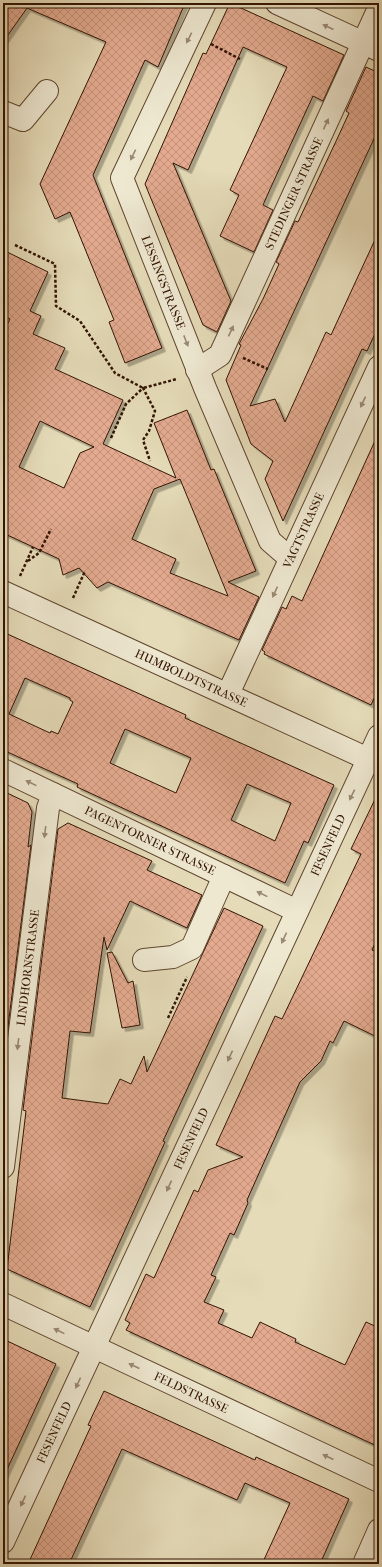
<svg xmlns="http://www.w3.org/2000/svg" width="382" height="1567" font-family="'IM FELL French Canon',serif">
<defs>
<pattern id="building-cross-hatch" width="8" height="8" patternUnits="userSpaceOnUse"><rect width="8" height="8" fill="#e3aa8f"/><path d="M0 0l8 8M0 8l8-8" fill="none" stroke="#c3917a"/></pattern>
<filter id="shadow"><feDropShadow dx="3.5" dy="3.5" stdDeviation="0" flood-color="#0004"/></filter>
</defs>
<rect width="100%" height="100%" fill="#e5dbb8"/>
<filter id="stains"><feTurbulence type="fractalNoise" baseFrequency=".005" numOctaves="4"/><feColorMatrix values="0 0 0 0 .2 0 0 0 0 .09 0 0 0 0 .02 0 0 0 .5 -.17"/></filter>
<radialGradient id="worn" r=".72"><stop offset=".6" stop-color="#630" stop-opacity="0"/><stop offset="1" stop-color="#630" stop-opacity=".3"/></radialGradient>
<g fill="url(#building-cross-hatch)" stroke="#331402" fill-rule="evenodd" filter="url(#shadow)">
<polygon points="3,3 185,3 158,67 145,60 93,175 162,348 125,363 109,322 114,320 70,212 55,219 40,184 106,42 27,8 3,42"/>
<polygon points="230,3 344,55 323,101 313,96 271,187 263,205 273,210 254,252 220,236 239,195 230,190 287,67 243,47 188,170 173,163 231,301 217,332 203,325 145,184 203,53 206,54"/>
<polygon points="366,67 379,73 379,128 250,406 275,399 285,422 326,332 331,335 379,231 379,325 367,351 362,349 283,521 265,479 273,461 251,444 226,380 241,345 239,344 263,299 279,264 276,262 295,221 298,222 338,137 349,113 346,111"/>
<path d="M 3,250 L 48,272 L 30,311 L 41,316 L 33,334 L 65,348 L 55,369 L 123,400 L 103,444 L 176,478 L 154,423 L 187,410 L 211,470 L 214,469 L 256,571 L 228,582 L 259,597 L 239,640 L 108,582 L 97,588 L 79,568 L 63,575 L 59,559 L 3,533 L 3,333 L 10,319 L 3,315 ZM 40,421 L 94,447 L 80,453 L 64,488 L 19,467 ZM 180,479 L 201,530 L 228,596 L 170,573 L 176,559 L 132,539 L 154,489 Z"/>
<polygon points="379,432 379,688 371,705 264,654 265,652 262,650 282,607 286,609 292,596 302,601"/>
<path d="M 3,632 L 186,715 L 185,718 L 334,785 L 308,843 L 304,841 L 285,883 L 77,787 L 78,784 L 3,750 ZM 25,678 L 70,698 L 70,700 L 73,702 L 58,734 L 51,731 L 50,733 L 9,714 ZM 125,729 L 191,758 L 176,793 L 110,763 ZM 247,784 L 291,803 L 275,841 L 231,820 Z"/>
<polygon points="3,791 28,803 32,812 28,847 31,845 3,1066"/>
<polygon points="379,791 379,934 372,950 379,953 379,1038 344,1021 333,1043 330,1041 321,1061 300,1082 247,1200 248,1203 234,1235 230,1233 211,1275 216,1277 204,1302 224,1310 218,1323 252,1338 260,1322 296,1339 295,1342 345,1365 366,1322 379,1328 379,1447 126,1330 130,1323 125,1320 146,1274 154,1278 194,1190 198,1192 208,1170 243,1157 216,1145 275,1016 282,1019 361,854 351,849"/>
<polygon points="68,823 152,861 147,870 202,895 187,928 130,901 107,950 104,937 90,1033 70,1031 62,1098 108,1104 120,1079 131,1084 144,1056 147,1072 224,908 263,926 163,1141 165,1142 90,1307 7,1269 26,1111 23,1110 58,829"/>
<polygon points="112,952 128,983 133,981 140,1025 122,1028 107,953"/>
<polygon points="3,1339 56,1364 3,1478"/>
<polygon points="104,1391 255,1460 256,1457 349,1499 320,1564 262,1564 290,1503 245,1483 237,1500 122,1449 69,1564 28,1564 91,1426 88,1425"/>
</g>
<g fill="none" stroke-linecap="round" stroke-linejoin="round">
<g stroke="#604630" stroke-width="24">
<g id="minor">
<path id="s1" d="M 205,3 L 122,178 L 205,388 L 270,541 L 285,554 L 291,556"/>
<polyline points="277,3 379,50"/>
<polyline points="3,112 23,120 47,91"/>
<path id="s2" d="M 197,370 L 220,355 L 379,8"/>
<path id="s3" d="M 3,592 L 379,764"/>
<path id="s4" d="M 228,694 L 379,367"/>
<path id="s5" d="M 3,770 L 297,911"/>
<polyline points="144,960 173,957 192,948 224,876"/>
<path id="s6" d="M 3,1167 L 48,808 L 53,794"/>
<path id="s7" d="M 3,1304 L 379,1481"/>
<path id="s8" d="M 3,1542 L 379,736"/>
<polyline points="364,1564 379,1530"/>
</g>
</g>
<g stroke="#331402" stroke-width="2.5" stroke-dasharray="3 2" stroke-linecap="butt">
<polyline points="211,44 240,59"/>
<polyline points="15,245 55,264 56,306 80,321 115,373 143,388 177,379"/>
<polyline points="243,358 268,369"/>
<polyline points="111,438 126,404 143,388 155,411 149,431 143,440 150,461"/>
<polyline points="28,561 39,553 51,529"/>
<polyline points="20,576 33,547"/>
<polyline points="73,598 85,571"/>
<polyline points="168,1018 187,977"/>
</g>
<use href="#minor" stroke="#eee8d1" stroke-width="22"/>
</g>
<defs><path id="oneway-solid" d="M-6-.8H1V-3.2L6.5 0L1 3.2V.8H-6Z"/></defs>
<g fill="#9a8974">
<use href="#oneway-solid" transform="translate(328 27) rotate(-155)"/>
<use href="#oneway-solid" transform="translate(189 38) rotate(116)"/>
<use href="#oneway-solid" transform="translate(326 124) rotate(-65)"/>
<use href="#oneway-solid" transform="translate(133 155) rotate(116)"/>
<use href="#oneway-solid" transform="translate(231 331) rotate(-65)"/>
<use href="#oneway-solid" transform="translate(186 341) rotate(69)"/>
<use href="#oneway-solid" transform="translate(363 402) rotate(115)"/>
<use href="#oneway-solid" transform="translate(275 592) rotate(115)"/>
<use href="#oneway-solid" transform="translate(31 783) rotate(-154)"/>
<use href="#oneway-solid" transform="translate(352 795) rotate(116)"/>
<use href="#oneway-solid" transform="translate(45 832) rotate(97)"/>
<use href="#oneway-solid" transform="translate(262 894) rotate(-154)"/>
<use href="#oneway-solid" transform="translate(284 938) rotate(115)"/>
<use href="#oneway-solid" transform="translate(18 1044) rotate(97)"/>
<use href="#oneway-solid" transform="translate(230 1056) rotate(115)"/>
<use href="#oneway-solid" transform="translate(169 1186) rotate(115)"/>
<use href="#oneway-solid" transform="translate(59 1331) rotate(-154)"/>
<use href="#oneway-solid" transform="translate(134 1366) rotate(-155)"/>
<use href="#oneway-solid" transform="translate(78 1383) rotate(115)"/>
<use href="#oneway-solid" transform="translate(328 1457) rotate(-155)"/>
<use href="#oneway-solid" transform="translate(23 1501) rotate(115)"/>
</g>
<g text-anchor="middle" stroke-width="4" stroke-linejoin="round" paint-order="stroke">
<g font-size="12" fill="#331402" stroke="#eee8d1">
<text dy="4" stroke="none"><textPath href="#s2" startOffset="205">STEDINGER STRASSE</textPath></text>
<text dy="4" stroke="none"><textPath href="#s1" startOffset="306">LESSINGSTRASSE</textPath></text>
<text dy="4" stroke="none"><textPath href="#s4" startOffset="180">VAGTSTRASSE</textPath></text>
<text dy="4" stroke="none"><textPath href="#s3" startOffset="207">HUMBOLDTSTRASSE</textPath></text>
<text dy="4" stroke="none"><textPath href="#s5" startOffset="163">PAGENTORNER STRASSE</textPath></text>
<text dy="4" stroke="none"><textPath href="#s8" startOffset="769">FESENFELD</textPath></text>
<text dy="4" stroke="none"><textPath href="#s6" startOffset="201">LINDHORNSTRASSE</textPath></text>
<text dy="4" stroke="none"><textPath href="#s8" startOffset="445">FESENFELD</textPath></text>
<text dy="4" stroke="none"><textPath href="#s7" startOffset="208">FELDSTRASSE</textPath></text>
<text dy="4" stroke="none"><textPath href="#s8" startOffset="121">FESENFELD</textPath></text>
</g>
</g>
<rect width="382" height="1567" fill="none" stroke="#e5dbb8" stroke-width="16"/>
<rect x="4" y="4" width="374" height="1559" fill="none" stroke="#331402" stroke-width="2"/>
<rect x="8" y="8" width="366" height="1551" fill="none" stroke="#331402"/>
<rect width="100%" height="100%" filter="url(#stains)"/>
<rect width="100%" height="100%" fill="url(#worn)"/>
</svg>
